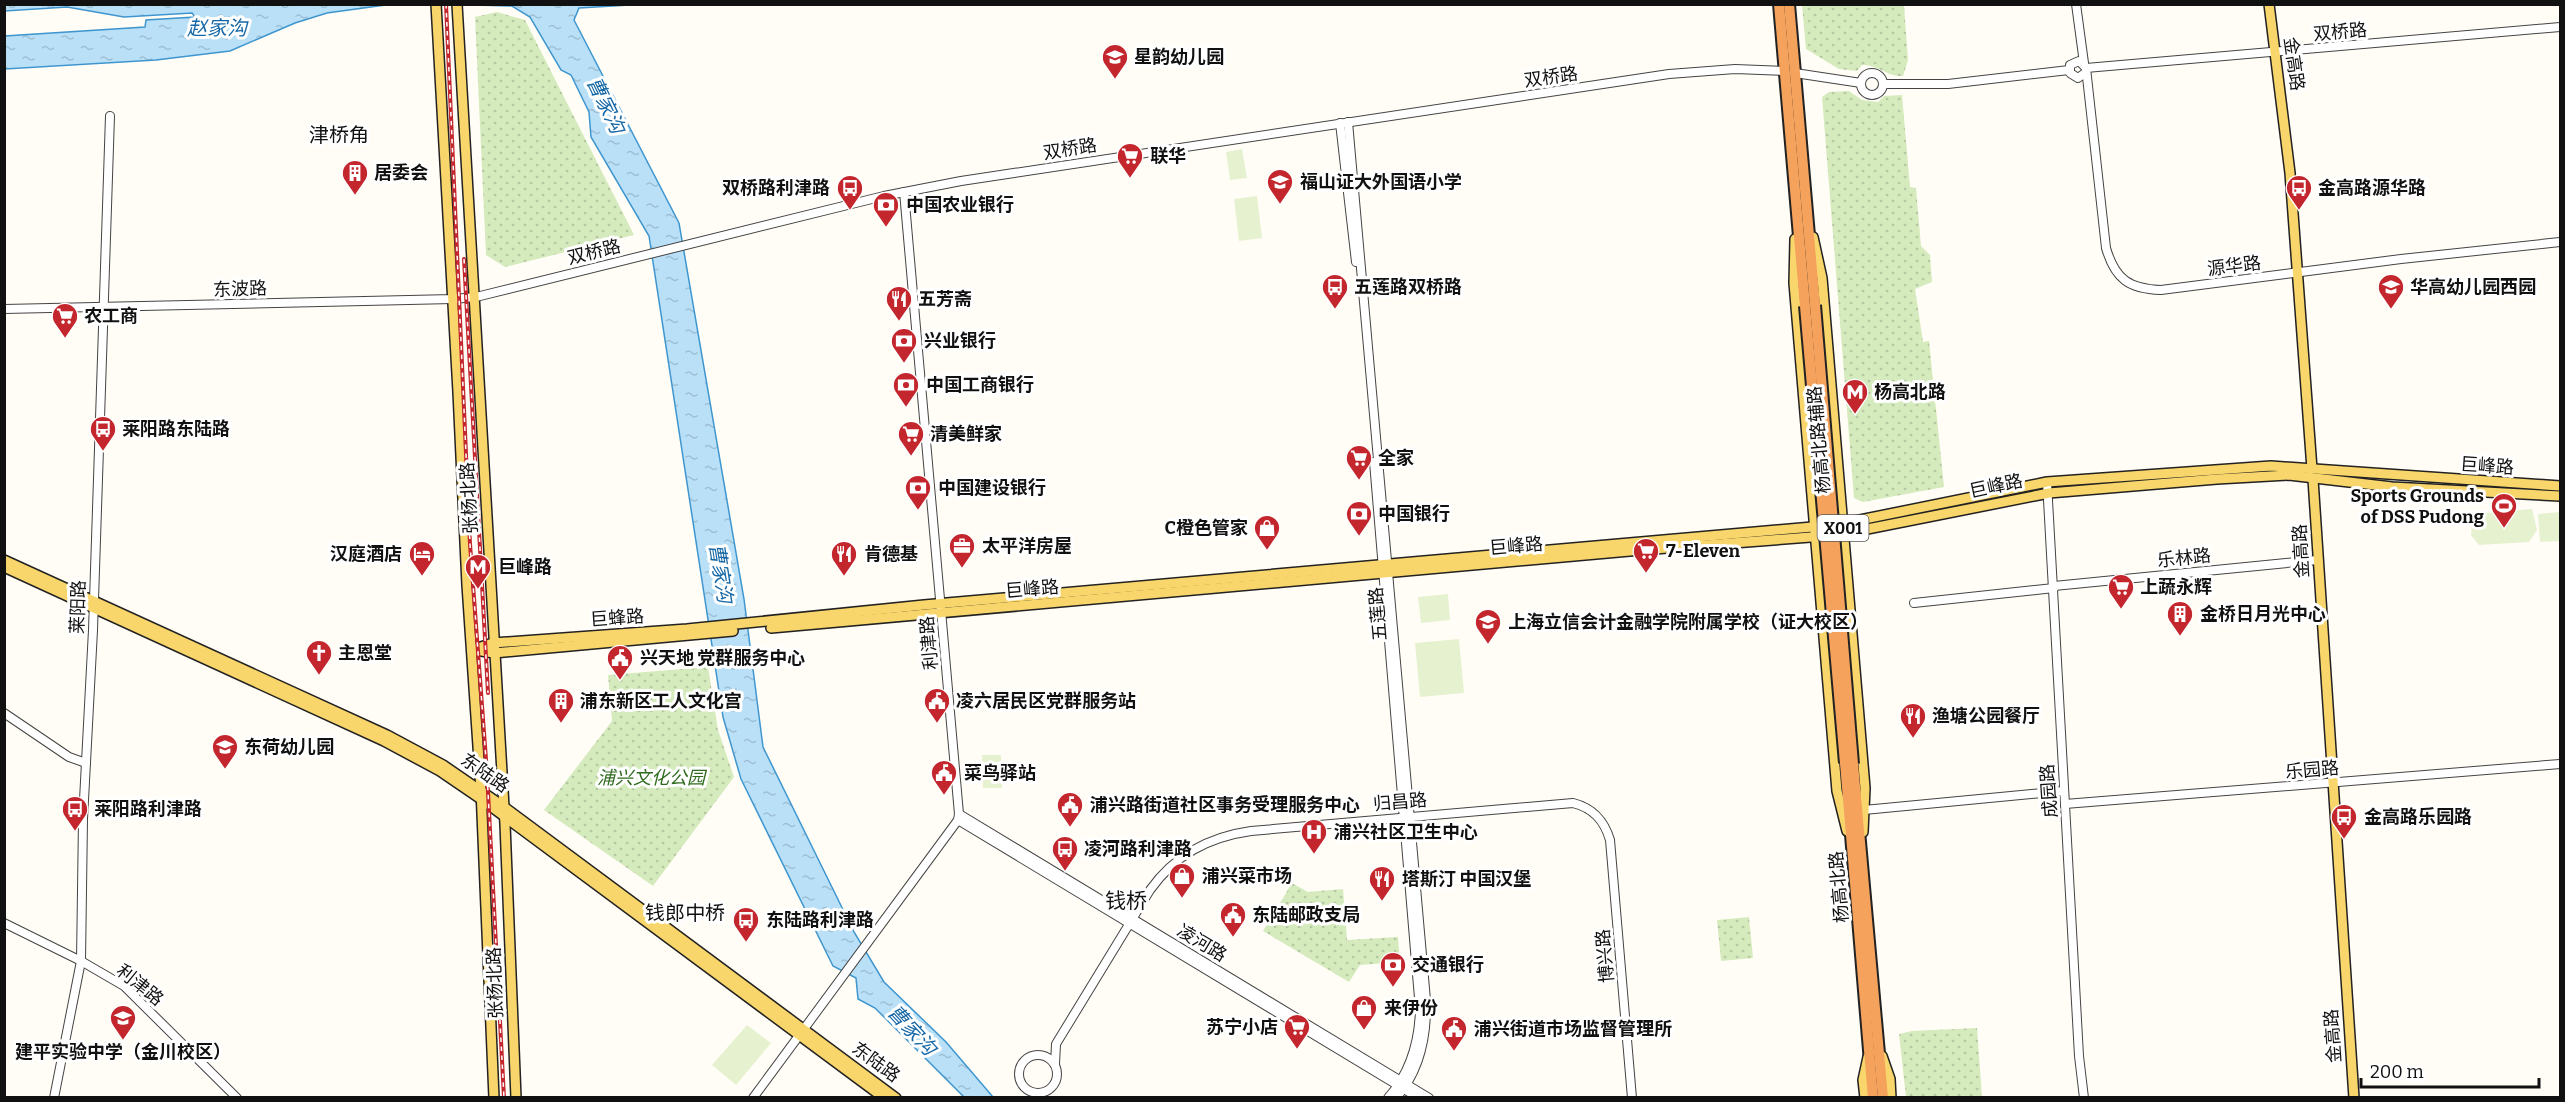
<svg xmlns="http://www.w3.org/2000/svg" width="2565" height="1102" font-family="Bitter,'Noto Sans SC',serif">
<defs>
<pattern id="green-dots" width="8" height="8" patternUnits="userSpaceOnUse" patternTransform="scale(1.5)"><rect width="8" height="8" fill="#d5ebbd"/><path d="M2 2h.1M6 6h.1" fill="none" stroke="#b6c8a1" stroke-width="1.8" stroke-linecap="round"/></pattern>
<pattern id="water-ripples" width="26" height="14" patternUnits="userSpaceOnUse" patternTransform="scale(1.5)"><rect width="26" height="14" fill="#b9e0f7"/><path d="M2 4q2-2 4 0t4 0M15 11q2-2 4 0t4 0" fill="none" stroke="#9ebfd3"/></pattern>
</defs>
<rect width="100%" height="100%" fill="#fffdf5"/>
<g fill="url(#green-dots)">
<path d="M 1802,5 L 1904,5 L 1908,60 L 1903,76 C 1886,77 1880,65 1862,65 L 1857,71 L 1839,69 L 1806,49 Z"/>
<polygon points="497,12 525,20 634,235 505,267 486,255 475,17"/>
<polygon points="1849,91 1862,100 1878,102 1884,96 1902,95 1910,187 1916,188 1921,246 1930,255 1932,282 1915,289 1923,342 1929,341 1944,487 1863,502 1854,498 1822,97 1829,92"/>
<polygon points="708,667 718,730 734,777 653,886 544,810 612,721 608,675"/>
<polygon points="1292,883 1308,892 1343,889 1347,940 1398,937 1400,962 1360,965 1349,982 1263,931"/>
<polygon points="1749,917 1753,958 1721,961 1717,920"/>
<polygon points="1977,1028 1982,1097 1906,1097 1899,1034 1912,1031"/>
</g>
<g fill="#e6f2cf">
<polygon points="1242,149 1247,178 1230,180 1226,152"/>
<polygon points="1257,196 1262,238 1239,241 1234,199"/>
<polygon points="2532,509 2537,530 2529,542 2479,545 2471,535 2473,514"/>
<polygon points="2560,512 2560,541 2540,542 2538,514"/>
<polygon points="1448,594 1450,620 1421,623 1418,597"/>
<polygon points="1459,639 1464,693 1420,697 1415,643"/>
<polygon points="982,755 1001,755 1002,788 983,788"/>
<polygon points="747,1025 771,1043 736,1085 712,1065"/>
</g>
<g fill="url(#water-ripples)" stroke="#3f96cf" stroke-width="1.5">
<polygon points="5,4 385,4 385,5 327,13 295,23 230,51 156,60 5,69 5,36 145,27 146,20 195,17 192,13 124,17 67,7 5,11"/>
<polygon points="474,5 630,5 579,8 574,20 679,223 744,599 763,747 854,932 884,982 946,1042 993,1097 964,1097 875,1008 858,999 856,978 833,966 741,779 723,717 649,236 591,137 589,112 571,75 561,70 530,17 512,6"/>
</g>
<g fill="none" stroke-linecap="round" stroke-linejoin="round">
<g stroke="#444" stroke-width="10">
<g id="minor">
<polyline points="2076,4 2084,63"/>
<polyline points="2086,68 2560,27"/>
<polyline points="1795,73 1861,83"/>
<path d="M 2085,73 L 2078,78 L 2070,73 L 2070,65 L 2079,61 L 2086,68 L 2106,248 C 2115,279 2129,289 2161,290 L 2401,259 L 2560,242"/>
<circle cx="1872" cy="84" r="11"/>
<polyline points="1883,84 1948,84 2069,70"/>
<path d="M 1348,122 L 1426,1000 C 1427,1034 1420,1071 1396,1098"/>
<polyline points="1340,123 1356,262"/>
<polyline points="4,309 453,299 476,297 884,196 961,181 1669,74 1735,69 1785,71"/>
<path d="M 1374,462 L 1420,1010 C 1419,1042 1410,1073 1388,1098"/>
<polyline points="2047,482 2079,1056 2084,1098"/>
<polyline points="2054,586 2317,560"/>
<polyline points="1914,603 2054,588"/>
<polyline points="4,713 69,757 86,763"/>
<polyline points="2065,804 2560,764"/>
<polyline points="1864,810 2063,791"/>
<polyline points="959,814 1429,1098"/>
<polyline points="958,820 1419,1098"/>
<polyline points="4,923 81,961 124,986 237,1098"/>
<circle cx="1038" cy="1074" r="19"/>
<path d="M 1055,1064 L 1056,1044 L 1150,890 C 1175,855 1208,837 1251,831 L 1573,803 C 1593,808 1604,820 1610,840 L 1632,1098"/>
<polyline points="54,1098 81,961 83,819 93,630 110,116"/>
<polyline points="753,1098 958,820 959,814 904,192"/>
</g>
</g>
<g stroke="#222" stroke-width="12">
<g id="major">
<polyline points="436,4 458,392 467,585 481,790 494,1098"/>
<polyline points="457,4 505,824 516,1098"/>
<polyline points="2269,4 2290,173 2312,469"/>
<polyline points="1813,237 1822,278 1865,788 1863,832"/>
<polyline points="1795,239 1794,283 1837,791 1847,831"/>
<polyline points="2313,479 2354,1098"/>
<polyline points="4,560 387,735 443,765 504,807 896,1098"/>
<polyline points="4,567 384,741 440,771 481,799 884,1098"/>
<polyline points="771,628 1641,550 1837,535 2049,493 2217,479 2289,475 2392,487 2560,496"/>
<polyline points="472,650 493,643 687,629 924,605 1835,525 2047,482 2271,466 2560,486"/>
<polyline points="475,650 494,653 733,631"/>
<polyline points="1882,1056 1890,1079 1891,1098"/>
<polyline points="1865,1098 1863,1080 1868,1057"/>
</g>
</g>
<g stroke="#222" stroke-width="14">
<g id="highway">
<polyline points="1779,4 1805,306"/>
<polyline points="1789,4 1815,305"/>
<polyline points="1845,763 1873,1098"/>
<polyline points="1853,764 1883,1098"/>
</g>
</g>
<use href="#minor" stroke="#fff" stroke-width="8"/>
<use href="#major" stroke="#f9d66b" stroke-width="9"/>
<use href="#highway" stroke="#f5a25d" stroke-width="10"/>
<g stroke="#c4262e" stroke-width="4">
<g id="rail">
<polyline points="446,4 470,544 487,773 504,1098"/>
<polyline points="464,259 488,693"/>
</g>
</g>
<use href="#rail" stroke="#fff" stroke-width="1.5" stroke-dasharray="4.5" stroke-linecap="butt"/>
<g stroke="#222" stroke-width="14" stroke-linecap="butt">
<g id="highway-bridge">
<polyline points="1815,305 1853,764"/>
<polyline points="1805,306 1845,763"/>
</g>
</g>
<use href="#highway-bridge" stroke="#f5a25d" stroke-width="10"/>
</g>
<defs>
<g id="school-pin" transform="scale(1.35)"><path d="M0 17L-7.5 6A9.5 9.5 0 1 1 7.5 6Z" fill="#c4262e" stroke="#fff"/><path d="M0-5L7-2L0 1L-7-2ZM-4 1L0 2.5L4 1V4Q0 6-4 4Z" fill="#fff"/></g>
<g id="supermarket-pin" transform="scale(1.35)"><path d="M0 17L-7.5 6A9.5 9.5 0 1 1 7.5 6Z" fill="#c4262e" stroke="#fff"/><path d="M-6-5.5h2.5l.6 2H6L4.5 2H-2.5L-4.4-4H-6ZM-1.5 3.2a1.3 1.3 0 1 0 .1 0ZM3 3.2a1.3 1.3 0 1 0 .1 0Z" fill="#fff"/></g>
<g id="building-pin" transform="scale(1.35)"><path d="M0 17L-7.5 6A9.5 9.5 0 1 1 7.5 6Z" fill="#c4262e" stroke="#fff"/><path d="M-4-6H4V6H1V3H-1V6H-4ZM-2.5-4.3h1.7v1.8h-1.7ZM.8-4.3h1.7v1.8H.8ZM-2.5-1h1.7V.8h-1.7ZM.8-1h1.7V.8H.8Z" fill="#fff"/></g>
<g id="bus-pin" transform="scale(1.35)"><path d="M0 17L-7.5 6A9.5 9.5 0 1 1 7.5 6Z" fill="#c4262e" stroke="#fff"/><path d="M-5-6H5V4H4V6H2V4H-2V6H-4V4H-5ZM-3.5-4V0h7V-4ZM-3.5 1.2v1.5H-2V1.2ZM2 1.2v1.5H3.5V1.2Z" fill="#fff"/></g>
<g id="bank-pin" transform="scale(1.35)"><path d="M0 17L-7.5 6A9.5 9.5 0 1 1 7.5 6Z" fill="#c4262e" stroke="#fff"/><path d="M-6-4H6V4H-6ZM0-2.3a2.3 2.3 0 1 0 0 4.6a2.3 2.3 0 1 0 0-4.6Z" fill="#fff"/></g>
<g id="restaurant-pin" transform="scale(1.35)"><path d="M0 17L-7.5 6A9.5 9.5 0 1 1 7.5 6Z" fill="#c4262e" stroke="#fff"/><path d="M-5-6h1v4h1v-4h1v4h1v-4h1v5L-1.5 .5V6h-2V.5L-5-1ZM5-6V6H3V1.5H1.5Q1.5-4 5-6Z" fill="#fff"/></g>
<g id="metro-pin" transform="scale(1.35)"><path d="M0 17L-7.5 6A9.5 9.5 0 1 1 7.5 6Z" fill="#c4262e" stroke="#fff"/><path d="M-5.5 5V-5H-3L0 0L3-5H5.5V5H3V-.5L0 4L-3-.5V5Z" fill="#fff"/></g>
<g id="stadium-pin" transform="scale(1.35)"><path d="M0 17L-7.5 6A9.5 9.5 0 1 1 7.5 6Z" fill="#c4262e" stroke="#fff"/><path d="M0-5a6.5 5 0 1 0 0 10a6.5 5 0 1 0 0-10ZM-3.5-1.8h7v3.6h-7Z" fill="#fff"/></g>
<g id="shop-pin" transform="scale(1.35)"><path d="M0 17L-7.5 6A9.5 9.5 0 1 1 7.5 6Z" fill="#c4262e" stroke="#fff"/><path d="M-5-2.5h2.3a2.7 3.5 0 0 1 5.4 0H5L5.5 6h-11ZM-1.5-2.5h3a1.5 2.3 0 0 0-3 0Z" fill="#fff"/></g>
<g id="office-pin" transform="scale(1.35)"><path d="M0 17L-7.5 6A9.5 9.5 0 1 1 7.5 6Z" fill="#c4262e" stroke="#fff"/><path d="M-6-3h4V-5.5h4V-3h4V5H-6ZM-1-4.5V-3h2v-1.5ZM-6 0V1H6V0Z" fill="#fff"/></g>
<g id="hotel-pin" transform="scale(1.35)"><path d="M0 17L-7.5 6A9.5 9.5 0 1 1 7.5 6Z" fill="#c4262e" stroke="#fff"/><path d="M-6-4.5h1.5V1H6V5H4.5V3h-9V5H-6ZM-4 0a1.8 1.8 0 1 1 3.6 0ZM.5 0V-2.5h3Q6-2.5 6 0Z" fill="#fff"/></g>
<g id="church-pin" transform="scale(1.35)"><path d="M0 17L-7.5 6A9.5 9.5 0 1 1 7.5 6Z" fill="#c4262e" stroke="#fff"/><path d="M-1.2-6h2.4v3.5h3.3v2.4h-3.3V6h-2.4V-.1h-3.3v-2.4h3.3Z" fill="#fff"/></g>
<g id="civic-pin" transform="scale(1.35)"><path d="M0 17L-7.5 6A9.5 9.5 0 1 1 7.5 6Z" fill="#c4262e" stroke="#fff"/><path d="M-.6-6.5H3V-4.5H.6V-3L4-1V1h2V6H-6V1h2V-1L-.6-3ZM-1.2 2.5V6h2.4V2.5Z" fill="#fff"/></g>
<g id="hospital-pin" transform="scale(1.35)"><path d="M0 17L-7.5 6A9.5 9.5 0 1 1 7.5 6Z" fill="#c4262e" stroke="#fff"/><path d="M-5-5h3v3.5h4V-5h3V5h-3V1.5h-4V5h-3Z" fill="#fff"/></g>
</defs>
<g fill-rule="evenodd">
<use href="#school-pin" x="1115" y="57"/>
<use href="#supermarket-pin" x="1130" y="156"/>
<use href="#building-pin" x="355" y="173"/>
<use href="#school-pin" x="1280" y="182"/>
<use href="#bus-pin" x="850" y="188"/>
<use href="#bus-pin" x="2299" y="188"/>
<use href="#bank-pin" x="886" y="205"/>
<use href="#bus-pin" x="1335" y="287"/>
<use href="#school-pin" x="2391" y="287"/>
<use href="#restaurant-pin" x="899" y="299"/>
<use href="#supermarket-pin" x="65" y="316"/>
<use href="#bank-pin" x="904" y="341"/>
<use href="#bank-pin" x="906" y="385"/>
<use href="#metro-pin" x="1855" y="392"/>
<use href="#bus-pin" x="103" y="429"/>
<use href="#supermarket-pin" x="911" y="434"/>
<use href="#supermarket-pin" x="1359" y="458"/>
<use href="#bank-pin" x="918" y="488"/>
<use href="#stadium-pin" x="2504" y="506"/>
<use href="#bank-pin" x="1359" y="514"/>
<use href="#shop-pin" x="1267" y="528"/>
<use href="#office-pin" x="962" y="546"/>
<use href="#supermarket-pin" x="1646" y="551"/>
<use href="#hotel-pin" x="422" y="554"/>
<use href="#restaurant-pin" x="844" y="554"/>
<use href="#metro-pin" x="478" y="567"/>
<use href="#supermarket-pin" x="2121" y="587"/>
<use href="#building-pin" x="2180" y="614"/>
<use href="#school-pin" x="1488" y="622"/>
<use href="#church-pin" x="319" y="653"/>
<use href="#civic-pin" x="620" y="658"/>
<use href="#building-pin" x="561" y="701"/>
<use href="#civic-pin" x="937" y="701"/>
<use href="#restaurant-pin" x="1913" y="716"/>
<use href="#school-pin" x="225" y="747"/>
<use href="#civic-pin" x="944" y="773"/>
<use href="#civic-pin" x="1070" y="805"/>
<use href="#bus-pin" x="75" y="809"/>
<use href="#bus-pin" x="2344" y="817"/>
<use href="#hospital-pin" x="1314" y="832"/>
<use href="#bus-pin" x="1065" y="849"/>
<use href="#shop-pin" x="1182" y="876"/>
<use href="#restaurant-pin" x="1382" y="879"/>
<use href="#civic-pin" x="1233" y="915"/>
<use href="#bus-pin" x="746" y="920"/>
<use href="#bank-pin" x="1393" y="965"/>
<use href="#shop-pin" x="1364" y="1008"/>
<use href="#school-pin" x="123" y="1018"/>
<use href="#supermarket-pin" x="1297" y="1027"/>
<use href="#civic-pin" x="1454" y="1029"/>
</g>
<g text-anchor="middle" stroke-width="6" stroke-linejoin="round" paint-order="stroke">
<rect fill="#fff" stroke="#585858" stroke-width="1.5" x="1817.5" y="515" width="51" height="26" rx="4.5"/>
<g font-size="16" font-weight="bold" fill="#111">
<text x="1843" y="534">X001</text>
</g>
<g font-size="18" fill="#111" stroke="#fff">
<text transform="translate(2340 32) rotate(-5)" y="6">双桥路</text>
<text transform="translate(2294 64) rotate(82)" y="6">金高路</text>
<text transform="translate(1551 77) rotate(-8)" y="6">双桥路</text>
<text transform="translate(1070 149) rotate(-9)" y="6">双桥路</text>
<text transform="translate(594 252) rotate(-14)" y="6">双桥路</text>
<text transform="translate(2234 266) rotate(-7)" y="6">源华路</text>
<text transform="translate(240 289) rotate(-2)" y="6">东波路</text>
<text transform="translate(1819 440) rotate(-95)" y="6">杨高北路辅路</text>
<text transform="translate(2487 466) rotate(4)" y="6">巨峰路</text>
<text transform="translate(1996 486) rotate(-12)" y="6">巨峰路</text>
<text transform="translate(469 498) rotate(-93)" y="6">张杨北路</text>
<text transform="translate(1516 546) rotate(-5)" y="6">巨峰路</text>
<text transform="translate(2301 551) rotate(-93)" y="6">金高路</text>
<text transform="translate(2184 558) rotate(-6)" y="6">乐林路</text>
<text transform="translate(1032 589) rotate(-5)" y="6">巨峰路</text>
<text transform="translate(78 607) rotate(-88)" y="6">莱阳路</text>
<text transform="translate(1378 614) rotate(-95)" y="6">五莲路</text>
<text transform="translate(617 618) rotate(-4)" y="6">巨蜂路</text>
<text transform="translate(929 643) rotate(-95)" y="6">利津路</text>
<text transform="translate(2312 770) rotate(-5)" y="6">乐园路</text>
<text transform="translate(485 773) rotate(35)" y="6">东陆路</text>
<text transform="translate(2049 791) rotate(-94)" y="6">成园路</text>
<text transform="translate(1400 802) rotate(-5)" y="6">归昌路</text>
<text transform="translate(1839 887) rotate(-95)" y="6">杨高北路</text>
<text transform="translate(1202 943) rotate(31)" y="6">凌河路</text>
<text transform="translate(1605 956) rotate(-95)" y="6">博兴路</text>
<text transform="translate(495 983) rotate(-92)" y="6">张杨北路</text>
<text transform="translate(140 985) rotate(39)" y="6">利津路</text>
<text transform="translate(2333 1036) rotate(-94)" y="6">金高路</text>
<text transform="translate(876 1062) rotate(36)" y="6">东陆路</text>
</g>
<g font-size="18" font-weight="bold" fill="#111" stroke="#fff" text-anchor="start">
<text x="1134" y="63">星韵幼儿园</text>
<text x="1150" y="162">联华</text>
<text x="374" y="179">居委会</text>
<text x="1300" y="188">福山证大外国语小学</text>
<text x="830" y="194" text-anchor="end">双桥路利津路</text>
<text x="2318" y="194">金高路源华路</text>
<text x="906" y="211">中国农业银行</text>
<text x="1354" y="293">五莲路双桥路</text>
<text x="2410" y="293">华高幼儿园西园</text>
<text x="918" y="305">五芳斋</text>
<text x="84" y="322">农工商</text>
<text x="924" y="347">兴业银行</text>
<text x="926" y="391">中国工商银行</text>
<text x="1874" y="398">杨高北路</text>
<text x="122" y="435">莱阳路东陆路</text>
<text x="930" y="440">清美鲜家</text>
<text x="1378" y="464">全家</text>
<text x="938" y="494">中国建设银行</text>
<text x="2484" y="502" text-anchor="end">Sports Grounds<tspan x="2484" dy="21">of DSS Pudong</tspan></text>
<text x="1378" y="520">中国银行</text>
<text x="1248" y="534" text-anchor="end">C橙色管家</text>
<text x="982" y="552">太平洋房屋</text>
<text x="1666" y="557">7-Eleven</text>
<text x="402" y="560" text-anchor="end">汉庭酒店</text>
<text x="864" y="560">肯德基</text>
<text x="498" y="573">巨峰路</text>
<text x="2140" y="593">上蔬永辉</text>
<text x="2200" y="620">金桥日月光中心</text>
<text x="1508" y="628">上海立信会计金融学院附属学校（证大校区）</text>
<text x="338" y="659">主恩堂</text>
<text x="640" y="664">兴天地 党群服务中心</text>
<text x="580" y="707">浦东新区工人文化宫</text>
<text x="956" y="707">凌六居民区党群服务站</text>
<text x="1932" y="722">渔塘公园餐厅</text>
<text x="244" y="753">东荷幼儿园</text>
<text x="964" y="779">菜鸟驿站</text>
<text x="1090" y="811">浦兴路街道社区事务受理服务中心</text>
<text x="94" y="815">莱阳路利津路</text>
<text x="2364" y="823">金高路乐园路</text>
<text x="1334" y="838">浦兴社区卫生中心</text>
<text x="1084" y="855">凌河路利津路</text>
<text x="1202" y="882">浦兴菜市场</text>
<text x="1402" y="885">塔斯汀 中国汉堡</text>
<text x="1252" y="921">东陆邮政支局</text>
<text x="766" y="926">东陆路利津路</text>
<text x="1412" y="971">交通银行</text>
<text x="1384" y="1014">来伊份</text>
<text x="1278" y="1033" text-anchor="end">苏宁小店</text>
<text x="1474" y="1035">浦兴街道市场监督管理所</text>
<text x="123" y="1058" text-anchor="middle">建平实验中学（金川校区）</text>
</g>
<g font-size="18" font-style="italic" fill="#2f6b1f" stroke="#fff">
<text x="651" y="784">浦兴文化公园</text>
</g>
<g font-size="20" font-style="italic" fill="#1768a6" stroke="#fff">
<text x="217" y="35">赵家沟</text>
<text transform="translate(606 105) rotate(64)" y="7">曹家沟</text>
<text transform="translate(721 573) rotate(81)" y="7">曹家沟</text>
<text transform="translate(912 1030) rotate(47)" y="7">曹家沟</text>
</g>
<g font-size="20" fill="#111" stroke="#fff">
<text x="339" y="142">津桥角</text>
<text x="685" y="920">钱郎中桥</text>
</g>
<g font-size="21" fill="#111" stroke="#fff">
<text x="1126" y="908">钱桥</text>
</g>
</g>
<rect width="2565" height="1102" fill="none" stroke="#111111" stroke-width="12"/>
<path d="M2361 1078v9h178v-9" fill="none" stroke="#111111" stroke-width="3"/>
<text x="2370" y="1078" font-size="18" fill="#111111" stroke="#ffffff" stroke-width="4.5" paint-order="stroke">200 m</text>
</svg>
